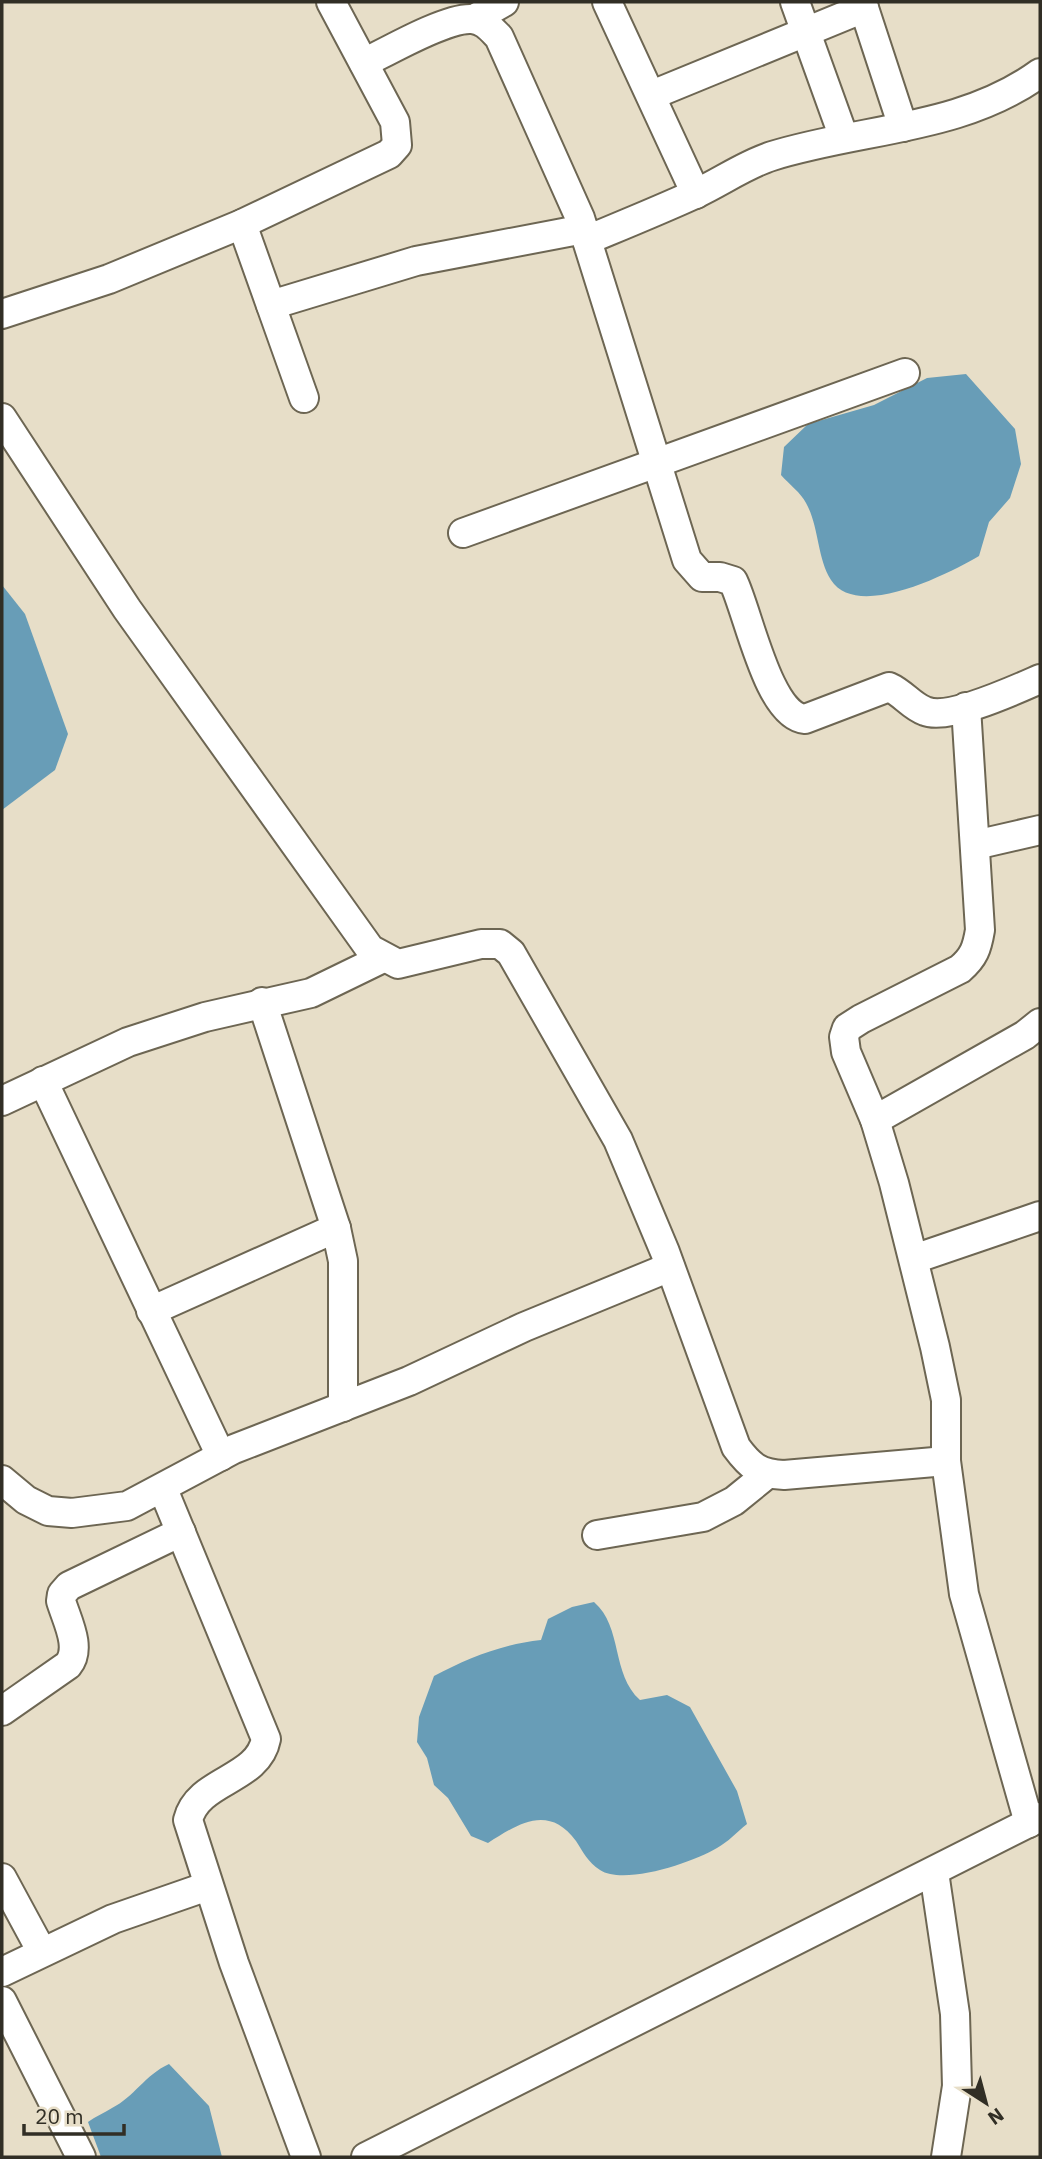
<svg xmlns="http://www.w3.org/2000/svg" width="1042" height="2159" font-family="'IBM Plex Sans',sans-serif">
<rect width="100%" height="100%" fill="#e7dec8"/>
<g fill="#689db7">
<path d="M 966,374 L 1015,429 L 1021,464 L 1010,498 L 989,522 L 979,556 C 950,573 857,621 831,580 C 817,558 819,526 806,503 C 801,493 789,484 781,475 L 784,447 L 808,424 L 874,405 L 927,378 Z"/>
<polygon points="2,585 25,614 68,734 55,770 2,810"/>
<path d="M 594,1602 C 623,1627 611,1674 640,1700 L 667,1695 L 690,1707 L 737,1791 L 747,1824 C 737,1832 728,1842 717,1848 C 694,1862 624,1886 600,1870 C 588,1862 583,1852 576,1841 C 549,1804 519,1823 488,1843 L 471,1836 L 448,1798 L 434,1785 L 427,1758 L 417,1742 L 419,1717 L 434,1676 C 468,1658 503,1644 541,1640 L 548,1619 L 572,1607 Z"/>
<path d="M 169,2064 L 209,2106 L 222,2157 L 101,2157 L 88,2122 C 96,2116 104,2113 112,2108 C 134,2097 145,2075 169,2064 Z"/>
</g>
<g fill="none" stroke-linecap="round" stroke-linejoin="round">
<g stroke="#6d6653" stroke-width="32">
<g id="street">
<polyline points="607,2 696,194"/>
<polyline points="795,2 844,138"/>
<polyline points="862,2 903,127"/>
<polyline points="474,19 504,2"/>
<path d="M 364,63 C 388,51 447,17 472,19 C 484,20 491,29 499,37 L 580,218 L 687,560 L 702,577 L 720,577 L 733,581 C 748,611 768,716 805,719 L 889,687 C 903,693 911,706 925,711 C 948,721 1017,689 1040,679"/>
<polyline points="652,95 864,8"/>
<polyline points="242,224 304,398"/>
<path d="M 587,240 C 623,225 660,210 695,194 C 721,182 746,164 772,156 C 862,128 962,130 1040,73"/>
<polyline points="271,305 416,261 584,229"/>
<polyline points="2,314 109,279 242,224 389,154 397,145 395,122 331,2"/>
<path d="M 2,418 L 127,609 L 370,949 L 398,964 L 481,944 L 500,944 L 511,953 L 618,1140 L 665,1252 L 736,1447 C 750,1466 759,1474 784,1475 L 946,1461"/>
<polyline points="463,533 905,373"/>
<path d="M 966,707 L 980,930 C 977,948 974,957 960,969 L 861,1019 L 847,1028 L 844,1037 L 846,1052 L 875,1120 L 894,1183 L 935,1347 L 946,1400 L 946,1461 L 964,1594 L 1029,1823"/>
<polyline points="975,845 1040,830"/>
<polyline points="262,1002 336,1228 343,1261 343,1407"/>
<polyline points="43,1081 221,1456"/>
<polyline points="2,1101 128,1042 205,1017 311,993 383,958"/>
<polyline points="875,1120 1025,1035 1040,1023"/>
<polyline points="914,1259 1040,1216"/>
<polyline points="151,1311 336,1228"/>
<polyline points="2,1480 26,1500 48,1511 72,1513 127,1506 234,1449 409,1381 524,1327 670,1267"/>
<path d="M 163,1489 L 266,1739 C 258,1781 198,1779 188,1820 L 234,1963 L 306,2157"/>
<polyline points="597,1535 703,1517 734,1501 766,1475"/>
<path d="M 2,1711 L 68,1665 C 82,1648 67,1621 61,1601 L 62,1594 L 69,1586 L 181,1532"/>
<polyline points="934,1872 955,2014 957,2086 946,2157"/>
<polyline points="2,1878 42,1952"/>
<polyline points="2,1972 113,1919 208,1886"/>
<polyline points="2,2001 81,2157"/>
<polyline points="366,2157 1040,1817"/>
</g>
</g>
<use href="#street" stroke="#fff" stroke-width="28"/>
</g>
<rect width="1042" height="2159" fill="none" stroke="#312e25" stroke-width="7"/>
<g transform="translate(986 2103) rotate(144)" stroke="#e7dec8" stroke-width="5" paint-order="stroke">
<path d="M0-5L12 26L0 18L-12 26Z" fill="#312e25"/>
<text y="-10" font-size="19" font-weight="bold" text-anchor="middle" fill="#312e25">N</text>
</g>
<path d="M24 2124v10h100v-10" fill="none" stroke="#312e25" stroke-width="3.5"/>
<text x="35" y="2124" font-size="21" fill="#312e25" stroke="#e7dec8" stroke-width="5" paint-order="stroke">20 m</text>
</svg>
